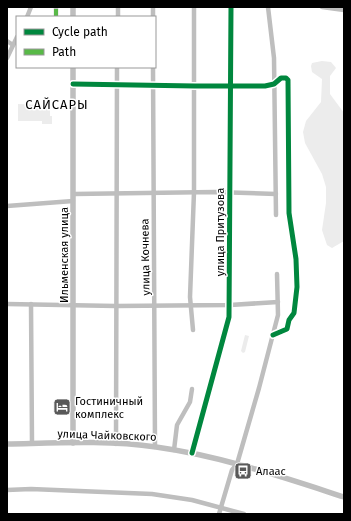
<svg xmlns="http://www.w3.org/2000/svg" width="351" height="521" font-family="'Fira Sans',sans-serif">
<rect width="100%" height="100%" fill="#fff"/>
<g fill="#ececec">
<polygon points="322,61 331,62 336,68 330,76 330,94 344,113 344,241 332,248 327,245 322,230 326,203 326,187 322,174 305,143 303,132 306,121 321,102 322,79 312,72 311,66 312,63"/>
<polygon points="43,98 50,98 50,116 52,116 52,124 42,124 42,121 18,121 18,104 42,105"/>
<polygon points="245,335 249,336 245,352 243,353 241,351"/>
</g>
<g fill="none" stroke-linecap="round" stroke-linejoin="round">
<g stroke="#bebebe" stroke-width="4.5">
<polyline points="153,7 153,17"/>
<polyline points="268,7 274,58 276,215"/>
<polyline points="322,7 344,10"/>
<polyline points="27,17 31,7"/>
<polyline points="56,17 56,7"/>
<polyline points="118,17 118,7"/>
<polyline points="7,41 13,45"/>
<polyline points="7,58 17,37"/>
<polyline points="153,67 155,447"/>
<polyline points="73,84 195,86 265,86 274,84 281,78 286,78 288,80 289,213 296,259 297,287 294,313 289,320 287,329 273,335"/>
<polyline points="74,194 215,192 276,194"/>
<polyline points="7,206 73,201"/>
<polyline points="7,304 116,306 230,305 278,302"/>
<polyline points="31,304 32,443"/>
<polyline points="193,330 190,297 194,192 194,7"/>
<polyline points="116,444 117,67"/>
<polyline points="174,450 177,425 190,402 192,389"/>
<polyline points="192,453 229,317 231,7"/>
<polyline points="7,490 31,489 152,494 192,500 244,514"/>
<polyline points="219,514 232,470 237,464 259,388 278,315 277,274"/>
</g>
<g stroke="#bebebe" stroke-width="5.5">
<polyline points="73,17 73,7"/>
<polyline points="73,443 73,67"/>
<path d="M 7,444 C 56,443 107,440 156,447 C 221,456 282,477 344,497"/>
</g>
<polyline stroke="#58b947" stroke-width="4" stroke-dasharray="8 4" stroke-linecap="butt" points="56,17 56,7"/>
<g stroke="#fff" stroke-width="8">
<g id="cycleway">
<polyline points="73,84 195,86 265,86 274,84 281,78 286,78 288,80 289,213 296,259 297,287 294,313 289,320 287,329 273,335"/>
<polyline points="192,453 229,317 231,7"/>
</g>
</g>
<use href="#cycleway" stroke="#00873e" stroke-width="5"/>
</g>
<defs>
<g id="hotel-square" transform="scale(0.9)"><rect x="-9" y="-9" width="18" height="18" rx="4" fill="#595959" stroke="#fff"/><path d="M-6-4.5h1.5V1H6V5H4.5V3h-9V5H-6ZM-4 0a1.8 1.8 0 1 1 3.6 0ZM.5 0V-2.5h3Q6-2.5 6 0Z" fill="#fff"/></g>
<g id="bus-square" transform="scale(0.9)"><rect x="-9" y="-9" width="18" height="18" rx="4" fill="#595959" stroke="#fff"/><path d="M-5-6H5V4H4V6H2V4H-2V6H-4V4H-5ZM-3.5-4V0h7V-4ZM-3.5 1.2v1.5H-2V1.2ZM2 1.2v1.5H3.5V1.2Z" fill="#fff"/></g>
</defs>
<g fill-rule="evenodd">
<use href="#hotel-square" x="62" y="407"/>
<use href="#bus-square" x="243" y="471"/>
</g>
<g text-anchor="middle" stroke-width="3" stroke-linejoin="round" paint-order="stroke">
<g font-size="11" fill="#000" stroke="#fff">
<text transform="translate(220 232) rotate(-90)" y="4">улица Притузова</text>
<text transform="translate(64 255) rotate(-90)" y="4">Ильменская улица</text>
<text transform="translate(145 257) rotate(-91)" y="4">улица Кочнева</text>
<text transform="translate(107 435) rotate(2)" y="4">улица Чайковского</text>
</g>
<g font-size="11" fill="#000" stroke="#fff" text-anchor="start">
<text x="75" y="405">Гостиничный<tspan x="75" dy="13">комплекс</tspan></text>
<text x="256" y="475">Алаас</text>
</g>
<g font-size="13" letter-spacing="1" fill="#000" stroke="#fff">
<text x="57" y="109">САЙСАРЫ</text>
</g>
</g>
<rect width="351" height="521" fill="none" stroke="#000000" stroke-width="16"/>
<rect x="16" y="16" width="140" height="52" fill="#ffffff" stroke="#999999"/>
<rect x="24" y="29" width="20" height="6" fill="#00873e" stroke="#999999"/>
<text x="52" y="36" font-size="12" fill="#000000">Cycle path</text>
<rect x="24" y="49" width="20" height="6" fill="#58b947" stroke="#999999"/>
<text x="52" y="56" font-size="12" fill="#000000">Path</text>
</svg>
